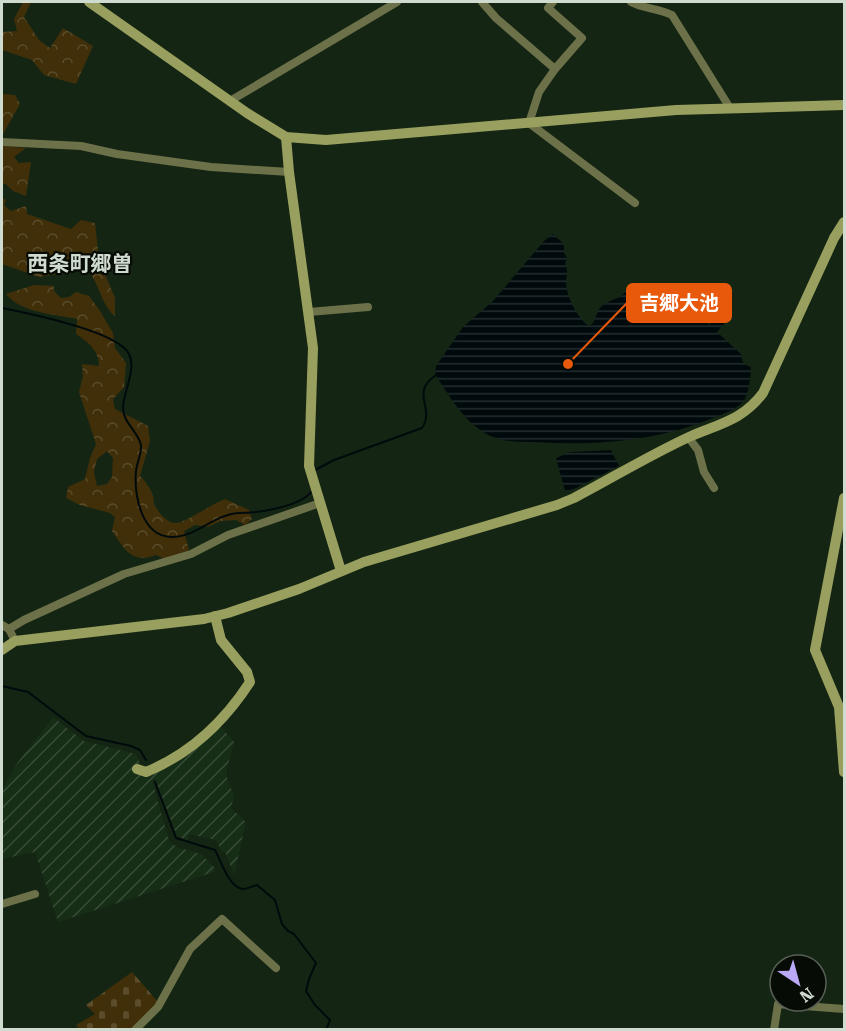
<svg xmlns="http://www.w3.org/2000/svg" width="846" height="1031" font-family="'Roboto Serif','Noto Sans JP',serif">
<defs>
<pattern id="industrial-furrows" width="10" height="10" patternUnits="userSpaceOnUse" patternTransform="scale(1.5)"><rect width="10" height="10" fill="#172e16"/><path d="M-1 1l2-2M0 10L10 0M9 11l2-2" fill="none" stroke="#384c37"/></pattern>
<pattern id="forest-crowns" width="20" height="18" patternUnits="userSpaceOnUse" patternTransform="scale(1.5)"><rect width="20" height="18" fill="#402f09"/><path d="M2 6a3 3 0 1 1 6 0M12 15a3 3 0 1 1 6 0" fill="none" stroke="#5b4d2c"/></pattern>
<pattern id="cemetery-stones" width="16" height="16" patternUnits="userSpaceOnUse" patternTransform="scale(1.5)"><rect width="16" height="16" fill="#402f09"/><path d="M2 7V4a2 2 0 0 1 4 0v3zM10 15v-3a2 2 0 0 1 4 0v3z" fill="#5b4d2c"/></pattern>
<pattern id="water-rules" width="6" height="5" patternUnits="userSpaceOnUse" patternTransform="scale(1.5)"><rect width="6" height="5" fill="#000a0c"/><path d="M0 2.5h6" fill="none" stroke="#242d2e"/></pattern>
</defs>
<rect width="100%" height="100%" fill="#142613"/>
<polygon fill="url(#industrial-furrows)" points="53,717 84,741 136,754 141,766 145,768 187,745 214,720 222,728 234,742 227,768 227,778 234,796 231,808 246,822 234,875 225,852 222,852 216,840 189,834 187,840 177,836 155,779 152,780 169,841 177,847 201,854 215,868 214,872 58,922 35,852 2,859 2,790 15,766"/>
<g fill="url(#forest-crowns)" fill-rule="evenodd">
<polygon points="23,2 31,2 24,17 39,40 50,48 63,28 93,46 76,84 44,75 32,60 2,50 2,32 17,31 14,19"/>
<polygon points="2,94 15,95 20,104 2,136"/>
<polygon points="2,146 26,148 14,157 19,163 31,162 26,196 13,191 6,184 2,184"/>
<path d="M 2,198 L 6,200 L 4,205 L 11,211 L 26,206 L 27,214 L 71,229 L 81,220 L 95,223 L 99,260 L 115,298 L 115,316 C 98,302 100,276 80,264 L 70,272 L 39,277 L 2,264 Z"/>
<path d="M 34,285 L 54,286 L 54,291 L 61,298 L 69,297 L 76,292 L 89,296 L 100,311 L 113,333 L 115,348 L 126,363 L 124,387 L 113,399 L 115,409 L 148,426 L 150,441 L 140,476 C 146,482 151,489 153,496 C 155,503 152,500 155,506 C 159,513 168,524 177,523 C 186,522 212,504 225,499 L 249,510 L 252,519 L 245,525 L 236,520 L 221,521 L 208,527 L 195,525 L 184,531 L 189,550 L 165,559 L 156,555 C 132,564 125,550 112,531 L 115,517 L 110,513 L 80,505 L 66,498 L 68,487 L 85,479 L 90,458 L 96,444 L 79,392 L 83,376 L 82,364 L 99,366 C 99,350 88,342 76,334 L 77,319 C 55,314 21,313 6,294 ZM 107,451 L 113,458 L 112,477 L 107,484 L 97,486 L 94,472 L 97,459 Z"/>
</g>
<polygon fill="url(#cemetery-stones)" points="132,972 158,1002 133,1029 79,1029 76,1025 95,1014 86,1005"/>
<g fill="url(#water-rules)">
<path d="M 553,234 L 564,244 L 564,253 L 567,258 L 565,264 C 569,271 566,276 566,283 C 567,297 577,318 589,326 L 593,323 L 599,309 L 604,304 L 619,297 L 630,289 L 665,283 L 672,287 L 689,306 L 709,324 L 732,312 L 730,317 L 717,332 L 741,354 C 741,361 745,365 751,367 C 751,376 749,390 745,399 C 741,407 726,413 718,416 C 660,441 597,446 534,442 C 520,442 505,442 493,437 C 467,427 449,396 435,374 L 436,366 L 463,327 L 493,301 L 544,241 Z"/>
<polygon points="611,450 619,466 574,489 565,491 556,458 570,452"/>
</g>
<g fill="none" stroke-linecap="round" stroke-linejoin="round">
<g stroke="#000a0c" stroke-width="2">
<path d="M 2,308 C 27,313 117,331 129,354 C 137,369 123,392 123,408 C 123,423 138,431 141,445 C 142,452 137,463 136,471 C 134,494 141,536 171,537 C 195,538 214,514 239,513 C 258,513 300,507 312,491"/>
<path d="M 315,470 L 334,460 L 422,428 C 436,408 408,392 438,374"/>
<polyline points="2,686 28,692 86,736 131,746 140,750 146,760"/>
<path d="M 155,782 L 176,838 L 215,850 C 221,861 229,888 243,889 C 247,889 253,886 257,885 L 275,900 L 282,924 L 288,931 L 294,934 L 316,963 L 309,979 L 306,991 L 315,1005 L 330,1020 L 326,1030"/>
</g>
<g stroke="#6d7149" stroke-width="8">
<polyline points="482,2 496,18 555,69"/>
<polyline points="553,2 548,8 582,38 555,69 539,92 529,123 635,203"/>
<path d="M 631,2 C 644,9 658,8 672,15 L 730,108"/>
<polyline points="230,101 397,2"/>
<polyline points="2,142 81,146 117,154 211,167 289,172"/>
<polyline points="309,312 368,307"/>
<polyline points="688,437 698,450 704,472 714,488"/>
<polyline points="2,625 9,629 15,641"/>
<polyline points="9,629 24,620 124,574 191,554 228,535 320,503"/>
<polyline points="2,904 35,894"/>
<polyline points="135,1030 158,1007 190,949 222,919 276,968"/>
<polyline points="774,1030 778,1004 844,1009"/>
</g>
<g stroke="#999f5e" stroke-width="10">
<polyline points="89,2 247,113 286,137 326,140 676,110 844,105"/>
<polyline points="286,137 289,172 313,348 309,466 341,571"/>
<polyline points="844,498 815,650 839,707 844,772"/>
<path d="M 2,650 L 15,641 L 204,619 L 228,613 L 299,589 L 364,562 L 557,505 L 574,498 C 612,478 650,455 689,437 C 718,424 742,421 763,393 L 834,238 L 844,222"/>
<path d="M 137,769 L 146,772 C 190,754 224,722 250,682 L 247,672 L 221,640 L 215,616"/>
</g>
</g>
<g text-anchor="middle" stroke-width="4.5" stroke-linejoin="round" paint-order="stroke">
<g font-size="21" font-weight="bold" fill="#d0dbcf" stroke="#060c05">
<text x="80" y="271">西条町郷曽</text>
</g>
</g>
<path fill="none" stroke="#e8590c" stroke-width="2" d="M568 364L627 303"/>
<circle fill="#e8590c" stroke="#060c05" stroke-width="2" cx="568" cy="364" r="6"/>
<rect fill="#e8590c" stroke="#e8590c" stroke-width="2" x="627" y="284" width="104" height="38" rx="6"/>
<g font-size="20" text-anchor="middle" font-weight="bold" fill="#fff">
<text x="679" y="310">吉郷大池</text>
</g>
<rect width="846" height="1031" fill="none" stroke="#d0dbcf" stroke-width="6"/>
<g transform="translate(798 983) rotate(144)"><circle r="28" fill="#060c05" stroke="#575f56" stroke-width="1.5"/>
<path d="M0-4.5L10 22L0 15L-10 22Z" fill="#baaaf6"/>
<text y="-9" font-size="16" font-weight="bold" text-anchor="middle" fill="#d0dbcf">N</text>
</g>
</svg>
